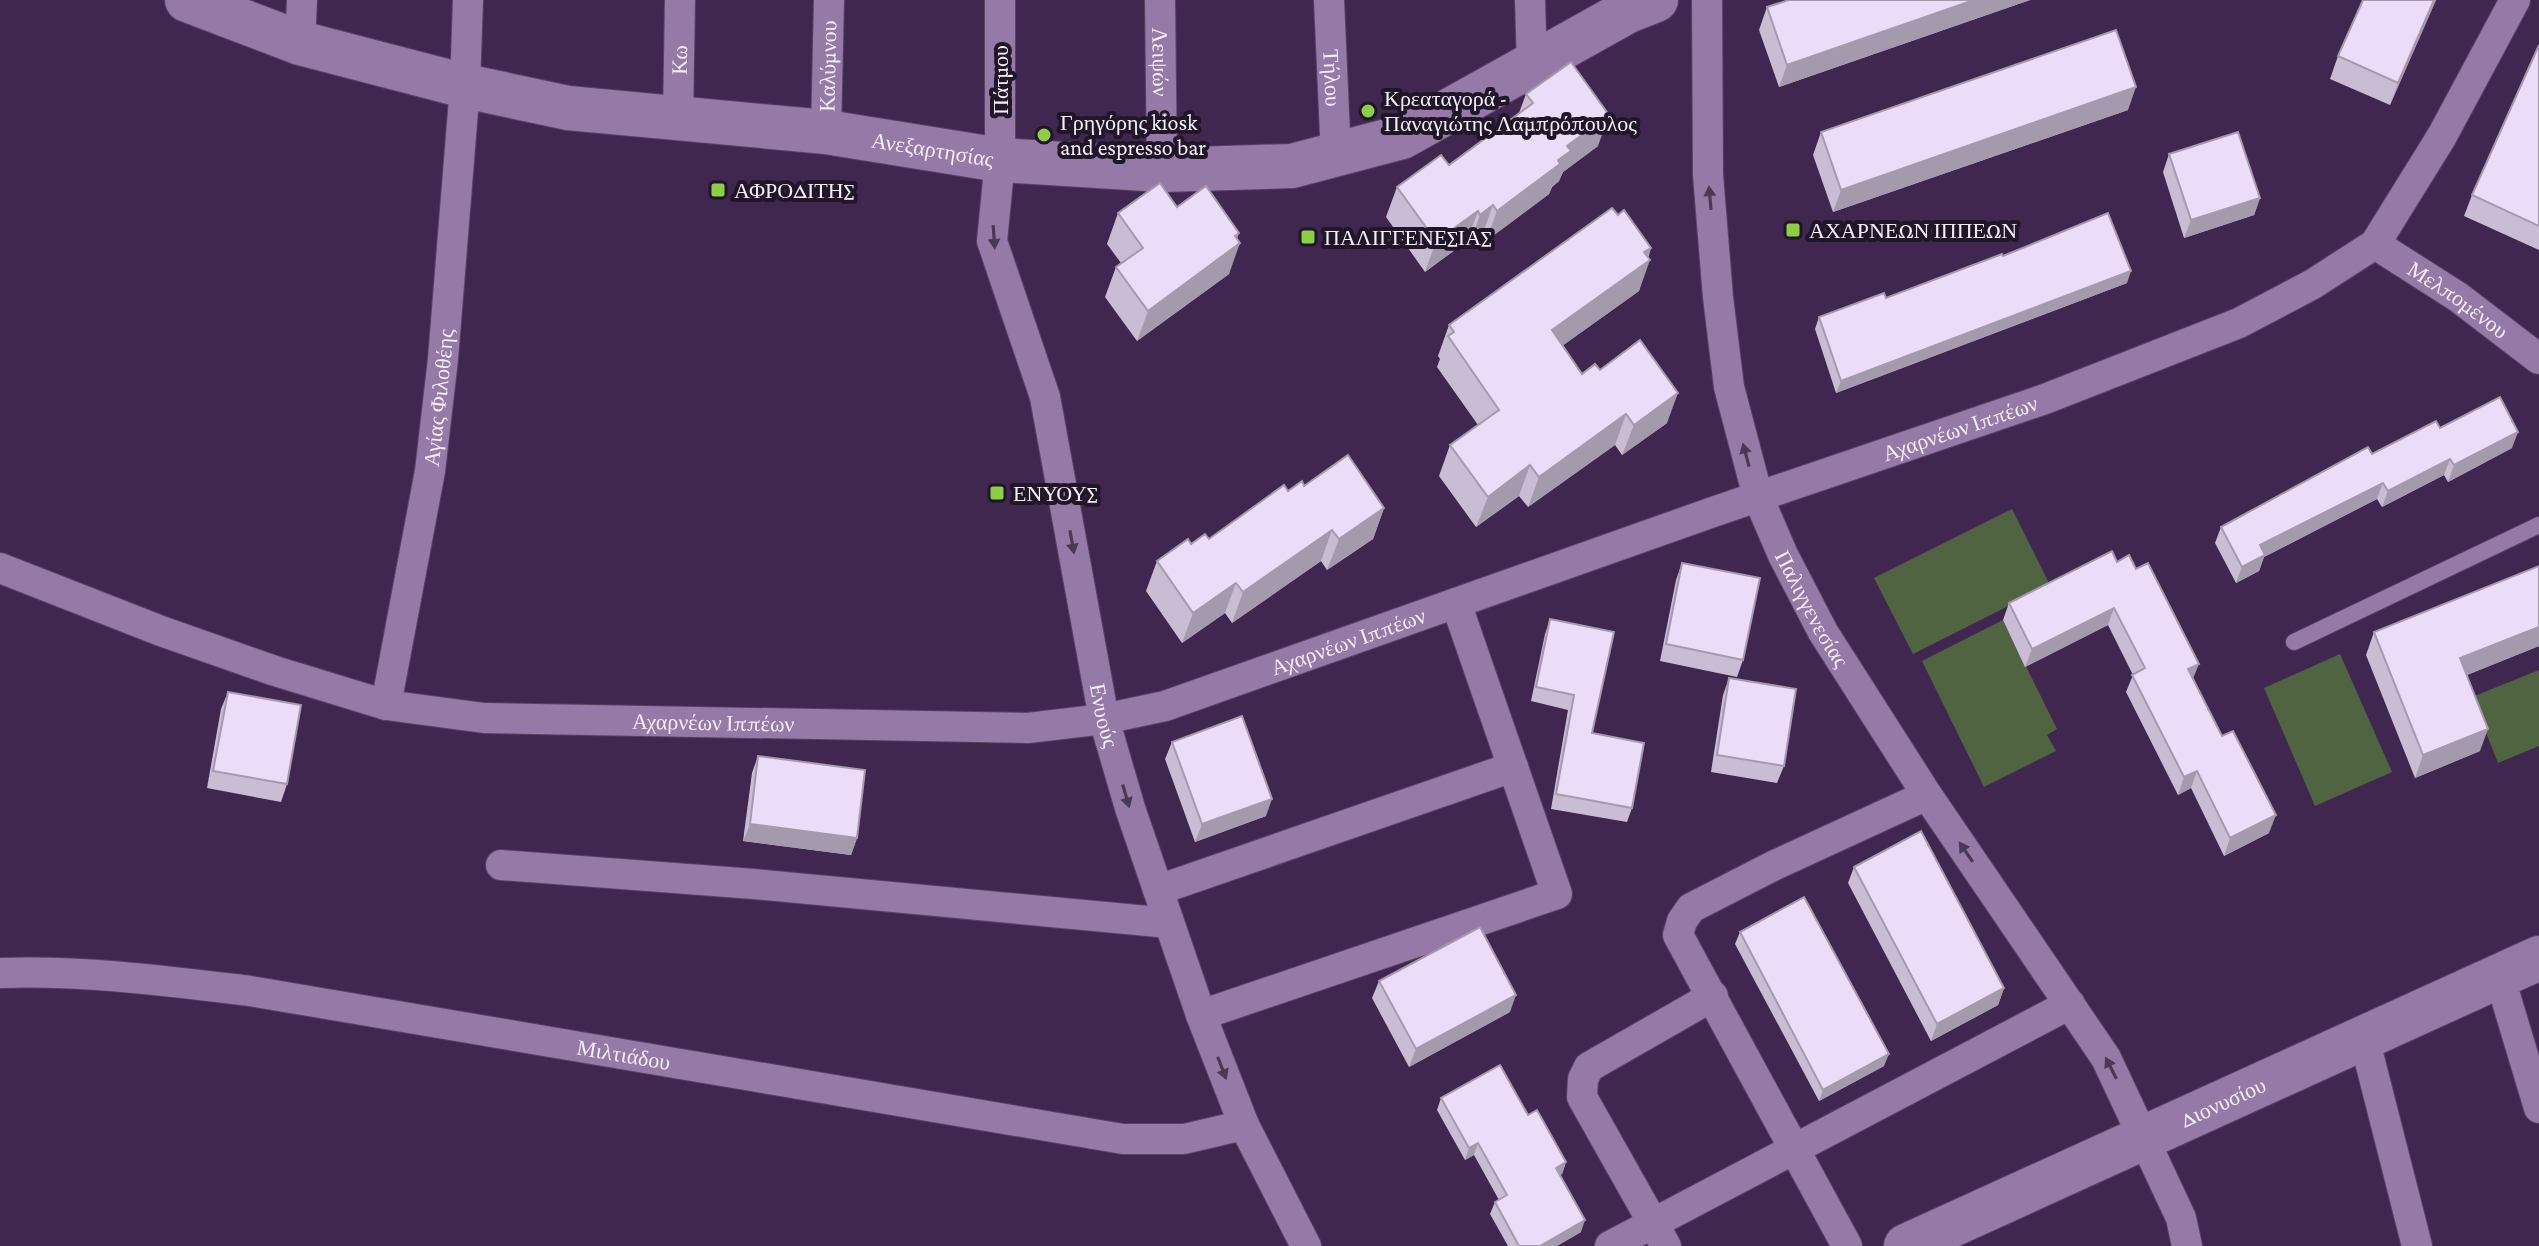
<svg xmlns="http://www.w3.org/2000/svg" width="2539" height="1246" font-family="'Crimson Pro',serif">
<rect width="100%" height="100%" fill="#40274f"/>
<g fill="#516441">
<polygon points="2012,509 2050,585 1913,654 1874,578"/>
<polygon points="2003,620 2057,729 2047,735 2056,751 1984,787 1922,661"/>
<polygon points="2340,654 2392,772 2315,806 2264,688"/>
<polygon points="2539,670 2539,746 2498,763 2472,697"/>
</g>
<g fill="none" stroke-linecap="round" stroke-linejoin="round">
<g stroke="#584364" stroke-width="18">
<polyline id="lane" points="2294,642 2539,525"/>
</g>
<g stroke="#584364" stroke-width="32">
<g id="street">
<path id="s1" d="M 1000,0 L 1000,160 L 992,241 L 1045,397 L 1104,719 L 1130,808 L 1201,1015 L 1244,1125 L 1306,1246"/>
<path id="s2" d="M 1160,0 L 1162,170"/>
<path id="s3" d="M 1329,0 L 1336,157"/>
<polyline points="1530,0 1532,67"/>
<path id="s4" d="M 1707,0 L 1708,175 L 1718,297 L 1729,387 L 1758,497 L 1783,555 L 1823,632 L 1927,795 L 2106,1058 L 2181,1218 L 2187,1246"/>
<polyline points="300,43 302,0"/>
<path id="s5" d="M 678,120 L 680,0"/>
<path id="s6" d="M 826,132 L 829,0"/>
<path id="s7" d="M 2375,244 L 2458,297 L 2539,359"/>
<path id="s8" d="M 0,568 L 161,631 L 275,671 L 386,705 L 484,718 L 1028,728 L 1104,719 L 1165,706 L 1713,512 L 2045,399 L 2239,323 L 2313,284 L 2375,244 L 2442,136 L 2515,0"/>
<path id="s9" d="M 386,705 L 430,471 L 443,359 L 465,86 L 468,0"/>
<polyline points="501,865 754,884 1169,923"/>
<polyline points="1158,890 1513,767"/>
<path id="s10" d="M 0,973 C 84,970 167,981 250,991 L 1123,1139 L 1184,1139 L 1244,1125"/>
<polyline points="2499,975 2539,1108"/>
<polyline points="1201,1015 1557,894 1456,603"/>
<polyline points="2364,1038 2417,1246"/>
<polyline points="1610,1246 2070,1004"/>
<polyline points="1666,1246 1582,1097 1583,1079 1589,1067 1713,996"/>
<polyline points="1847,1246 1678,935 1682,921 1691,908 1773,866 1927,795"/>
</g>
</g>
<g stroke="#584364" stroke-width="46">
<g id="secondary">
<path id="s11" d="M 187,0 L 300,43 L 465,86 L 568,108 L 826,132 L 1000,160 L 1162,170 L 1292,166 L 1402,137 L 1628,11 L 1656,0"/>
<path id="s12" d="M 1906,1246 L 2539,958"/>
</g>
</g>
<use href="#lane" stroke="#9579a7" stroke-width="16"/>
<use href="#street" stroke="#9579a7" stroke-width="30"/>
<use href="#secondary" stroke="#9579a7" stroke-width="44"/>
</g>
<g fill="#cbbcd6">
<polygon points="1789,0 2030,0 1779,87 1759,30 1767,7"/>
<polygon points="2363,0 2436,0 2390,105 2330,79 2338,56"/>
<polygon points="2539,45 2539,250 2464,216 2472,195"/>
<polygon points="1526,94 1598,146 1563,172 1559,181 1552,187 1549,194 1486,241 1482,236 1469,245 1467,241 1425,272 1386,217 1397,187 1449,165 1519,113"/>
<polygon points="2128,110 1833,212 1813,155 1821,132"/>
<polygon points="2169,154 2260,198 2254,215 2184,238 2163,172"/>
<polygon points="1177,207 1237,239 1229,274 1137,341 1105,297 1116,267 1121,263 1107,244 1118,213"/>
<polygon points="1618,215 1651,248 1639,291 1562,346 1582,374 1600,370 1667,423 1622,455 1615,445 1528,507 1519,496 1476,527 1439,476 1450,445 1478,425 1437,367 1440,359 1438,356 1449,325"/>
<polygon points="2003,256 2127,283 1836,393 1815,329 1819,317 1886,298"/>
<polygon points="2440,428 2512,448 2448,482 2444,475 2382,507 2377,499 2264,557 2259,571 2236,583 2215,543 2221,527 2372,454"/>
<polygon points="1304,486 1384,508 1373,539 1327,570 1321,561 1232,623 1225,613 1182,643 1146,591 1157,561 1191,544 1209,539 1288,491"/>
<polygon points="2117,562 2193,678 2269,833 2224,856 2191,788 2178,795 2126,692 2133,675 2108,625 2025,667 2003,620 2009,603"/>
<polygon points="1682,563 1743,660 1737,677 1660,661 1676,580"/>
<polygon points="2539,566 2539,646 2467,675 2480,751 2415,778 2366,655 2374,632"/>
<polygon points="1550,619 1592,733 1632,808 1627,822 1551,809 1568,710 1531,701 1545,634"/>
<polygon points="1729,678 1784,766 1777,783 1711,772 1723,695"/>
<polygon points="228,692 287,784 281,802 207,788 221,709"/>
<polygon points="1172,742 1266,816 1195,842 1165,759"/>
<polygon points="758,756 857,838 851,855 743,841 752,773"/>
<polygon points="1854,867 2004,988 1998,1005 1931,1041 1848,883"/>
<polygon points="1740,932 1884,1066 1819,1101 1735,944"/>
<polygon points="1379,981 1510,1012 1409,1067 1372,998"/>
<polygon points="1441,1098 1528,1115 1566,1162 1562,1174 1560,1175 1581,1232 1557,1246 1508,1246 1490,1214 1495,1202 1499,1200 1474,1155 1465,1160 1437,1110"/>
</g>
<g fill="#a599ae">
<polygon points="1974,0 2030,0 1779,87 1787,65"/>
<polygon points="2434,0 2436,0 2390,105 2398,83"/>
<polygon points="2136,87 2128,110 1833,212 1841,190"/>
<polygon points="1609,115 1598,146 1563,172 1559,181 1552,187 1549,194 1486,241 1497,211 1558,160 1567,146"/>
<polygon points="2260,198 2254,215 2184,238 2191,220"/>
<polygon points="1493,205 1482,236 1469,245 1480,215"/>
<polygon points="1478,211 1467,241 1425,272 1436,241"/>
<polygon points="1239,233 1234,248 1240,243 1229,274 1137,341 1148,311"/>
<polygon points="1651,248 1645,264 1650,260 1639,291 1541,361 1552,330"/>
<polygon points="2131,271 2127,283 1836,393 1841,381"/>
<polygon points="1678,393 1667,423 1622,455 1634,425"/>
<polygon points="1626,414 1615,445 1528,507 1539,477"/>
<polygon points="2518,432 2512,448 2448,482 2454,465"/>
<polygon points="2450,459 2444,475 2382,507 2388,491"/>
<polygon points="1530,465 1519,496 1476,527 1488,497"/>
<polygon points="2383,483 2377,499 2264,557 2259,571 2236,583 2242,567 2260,545"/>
<polygon points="1384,508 1373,539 1327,570 1339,539"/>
<polygon points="1332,530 1321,561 1232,623 1243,592"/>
<polygon points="1236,583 1225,613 1182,643 1193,613"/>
<polygon points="2114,608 2108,625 2025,667 2032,649"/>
<polygon points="2539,627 2539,646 2452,681 2460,658"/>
<polygon points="2199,664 2192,681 2188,669"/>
<polygon points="2488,729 2480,751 2415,778 2423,755"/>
<polygon points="2197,771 2191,788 2178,795 2184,777"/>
<polygon points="1272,799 1266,816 1195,842 1202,824"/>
<polygon points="2276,815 2269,833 2224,856 2230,838"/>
<polygon points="750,824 857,838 851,855 743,841"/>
<polygon points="2004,988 1998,1005 1931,1041 1937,1024"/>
<polygon points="1516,995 1510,1012 1409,1067 1416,1049"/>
<polygon points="1889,1054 1884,1066 1819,1101 1823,1090"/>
<polygon points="1478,1143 1474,1155 1465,1160 1469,1148"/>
<polygon points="1566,1162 1562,1174 1552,1180 1556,1168"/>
<polygon points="1585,1220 1581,1232 1557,1246 1540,1246"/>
</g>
<g fill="#ecdbf9" stroke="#a599ae" stroke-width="2">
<polygon points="1789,0 1974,0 1787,65 1767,7"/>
<polygon points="2363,0 2434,0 2398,83 2338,56"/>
<polygon points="2116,30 2136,87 1841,190 1821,132"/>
<polygon points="2539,45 2539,226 2472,195"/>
<polygon points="1571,62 1609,115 1567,146 1571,151 1558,160 1560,164 1497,211 1493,205 1480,215 1478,211 1436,241 1397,187 1441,155 1449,165 1533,103 1526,94"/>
<polygon points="2238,132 2260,198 2191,220 2169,154"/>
<polygon points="1160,183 1177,207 1206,186 1239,233 1235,236 1240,243 1148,311 1116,267 1143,248 1118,213"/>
<polygon points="1612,208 1618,215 1624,210 1651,248 1644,252 1650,260 1552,330 1582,374 1595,364 1600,370 1640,340 1678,393 1634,425 1626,414 1539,477 1530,465 1488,497 1450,445 1499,410 1448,336 1454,332 1449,325"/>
<polygon points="2108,213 2131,271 1841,381 1819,317 1884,293 1886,298 2002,254 2003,256"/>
<polygon points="2500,397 2518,432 2454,465 2450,459 2388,491 2383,483 2260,545 2265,555 2242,567 2221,527 2368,447 2372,454 2436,421 2440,428"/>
<polygon points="1348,455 1384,508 1339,539 1332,530 1243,592 1236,583 1193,613 1157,561 1188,539 1191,544 1205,534 1209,539 1284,485 1288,491 1302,481 1304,486"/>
<polygon points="2112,551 2117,562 2129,555 2136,569 2148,563 2199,664 2188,669 2222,736 2233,731 2276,815 2230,838 2197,771 2184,777 2132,675 2145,668 2114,608 2032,649 2009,603"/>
<polygon points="1682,563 1760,578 1743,660 1666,644"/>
<polygon points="2539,566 2539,627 2460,658 2488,729 2423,755 2374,632"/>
<polygon points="1550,619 1614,632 1592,733 1644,743 1632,808 1556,794 1574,695 1536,687"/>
<polygon points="1729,678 1796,689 1784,766 1717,755"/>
<polygon points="228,692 301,705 287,784 213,771"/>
<polygon points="1242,716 1272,799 1202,824 1172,742"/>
<polygon points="758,756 865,770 857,838 750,824"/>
<polygon points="1921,831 2004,988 1937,1024 1854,867"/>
<polygon points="1804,897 1889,1054 1823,1090 1740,932"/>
<polygon points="1480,927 1516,995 1416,1049 1379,981"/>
<polygon points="1500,1065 1528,1115 1537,1110 1566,1162 1556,1168 1585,1220 1540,1246 1519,1246 1495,1202 1507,1195 1478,1143 1469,1148 1441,1098"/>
</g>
<defs><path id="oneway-solid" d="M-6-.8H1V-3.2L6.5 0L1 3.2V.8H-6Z" transform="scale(2)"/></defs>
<g fill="#4a3954">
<use href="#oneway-solid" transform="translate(1710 198) rotate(-95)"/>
<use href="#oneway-solid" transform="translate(994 237) rotate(86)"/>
<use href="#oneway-solid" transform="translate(1746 455) rotate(-105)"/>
<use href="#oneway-solid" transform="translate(1072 542) rotate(80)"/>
<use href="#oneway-solid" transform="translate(1126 796) rotate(74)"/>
<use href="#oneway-solid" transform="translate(1966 852) rotate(-124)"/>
<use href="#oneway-solid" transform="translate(1222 1068) rotate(69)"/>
<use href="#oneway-solid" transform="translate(2111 1068) rotate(-117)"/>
</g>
<g fill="#8dce44" stroke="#211628" stroke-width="3">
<circle cx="1368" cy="111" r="8"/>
<circle cx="1044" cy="135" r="8"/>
<rect x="710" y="182" width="16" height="16" rx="4"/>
<rect x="1785" y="222" width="16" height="16" rx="4"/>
<rect x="1300" y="229" width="16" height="16" rx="4"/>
<rect x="989" y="485" width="16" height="16" rx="4"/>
</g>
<g text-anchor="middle" stroke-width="8" stroke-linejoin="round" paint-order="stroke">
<g font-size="22" fill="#f5ecfc" stroke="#211628">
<text dy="8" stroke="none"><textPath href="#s5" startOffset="60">Κω</textPath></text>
<text dy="8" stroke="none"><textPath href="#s2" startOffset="62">Λειψών</textPath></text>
<text dy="8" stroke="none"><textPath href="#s6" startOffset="66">Καλύμνου</textPath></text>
<text dy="8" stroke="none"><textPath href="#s3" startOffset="78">Τήλου</textPath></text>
<text transform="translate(1000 80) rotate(-90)" y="8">Πάτμου</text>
<text dy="8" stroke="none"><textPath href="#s11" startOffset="764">Ανεξαρτησίας</textPath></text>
<text dy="8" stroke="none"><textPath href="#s7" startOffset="100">Μελπομένου</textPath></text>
<text dy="8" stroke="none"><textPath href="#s9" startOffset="312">Αγίας Φιλοθέης</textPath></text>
<text dy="8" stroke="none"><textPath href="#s8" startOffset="2034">Αχαρνέων Ιππέων</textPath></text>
<text dy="8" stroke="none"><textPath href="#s4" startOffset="626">Παλιγγενεσίας</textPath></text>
<text dy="8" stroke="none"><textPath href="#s8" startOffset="1386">Αχαρνέων Ιππέων</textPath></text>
<text dy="8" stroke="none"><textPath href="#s1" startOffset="730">Ενυούς</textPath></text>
<text dy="8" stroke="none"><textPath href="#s8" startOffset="738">Αχαρνέων Ιππέων</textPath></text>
<text dy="8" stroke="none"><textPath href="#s10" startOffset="630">Μιλτιάδου</textPath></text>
<text dy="8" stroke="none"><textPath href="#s12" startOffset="348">Διονυσίου</textPath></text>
</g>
<g font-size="22" fill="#f5ecfc" stroke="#211628" text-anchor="start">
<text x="1384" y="106">Κρεαταγορά -<tspan x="1384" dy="25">Παναγιώτης Λαμπρόπουλος</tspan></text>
<text x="1060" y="130">Γρηγόρης kiosk<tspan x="1060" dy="25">and espresso bar</tspan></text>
<text x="734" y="198">ΑΦΡΟΔΙΤΗΣ</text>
<text x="1809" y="238">ΑΧΑΡΝΕΩΝ ΙΠΠΕΩΝ</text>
<text x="1324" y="245">ΠΑΛΙΓΓΕΝΕΣΙΑΣ</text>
<text x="1013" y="501">ΕΝΥΟΥΣ</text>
</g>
</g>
</svg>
